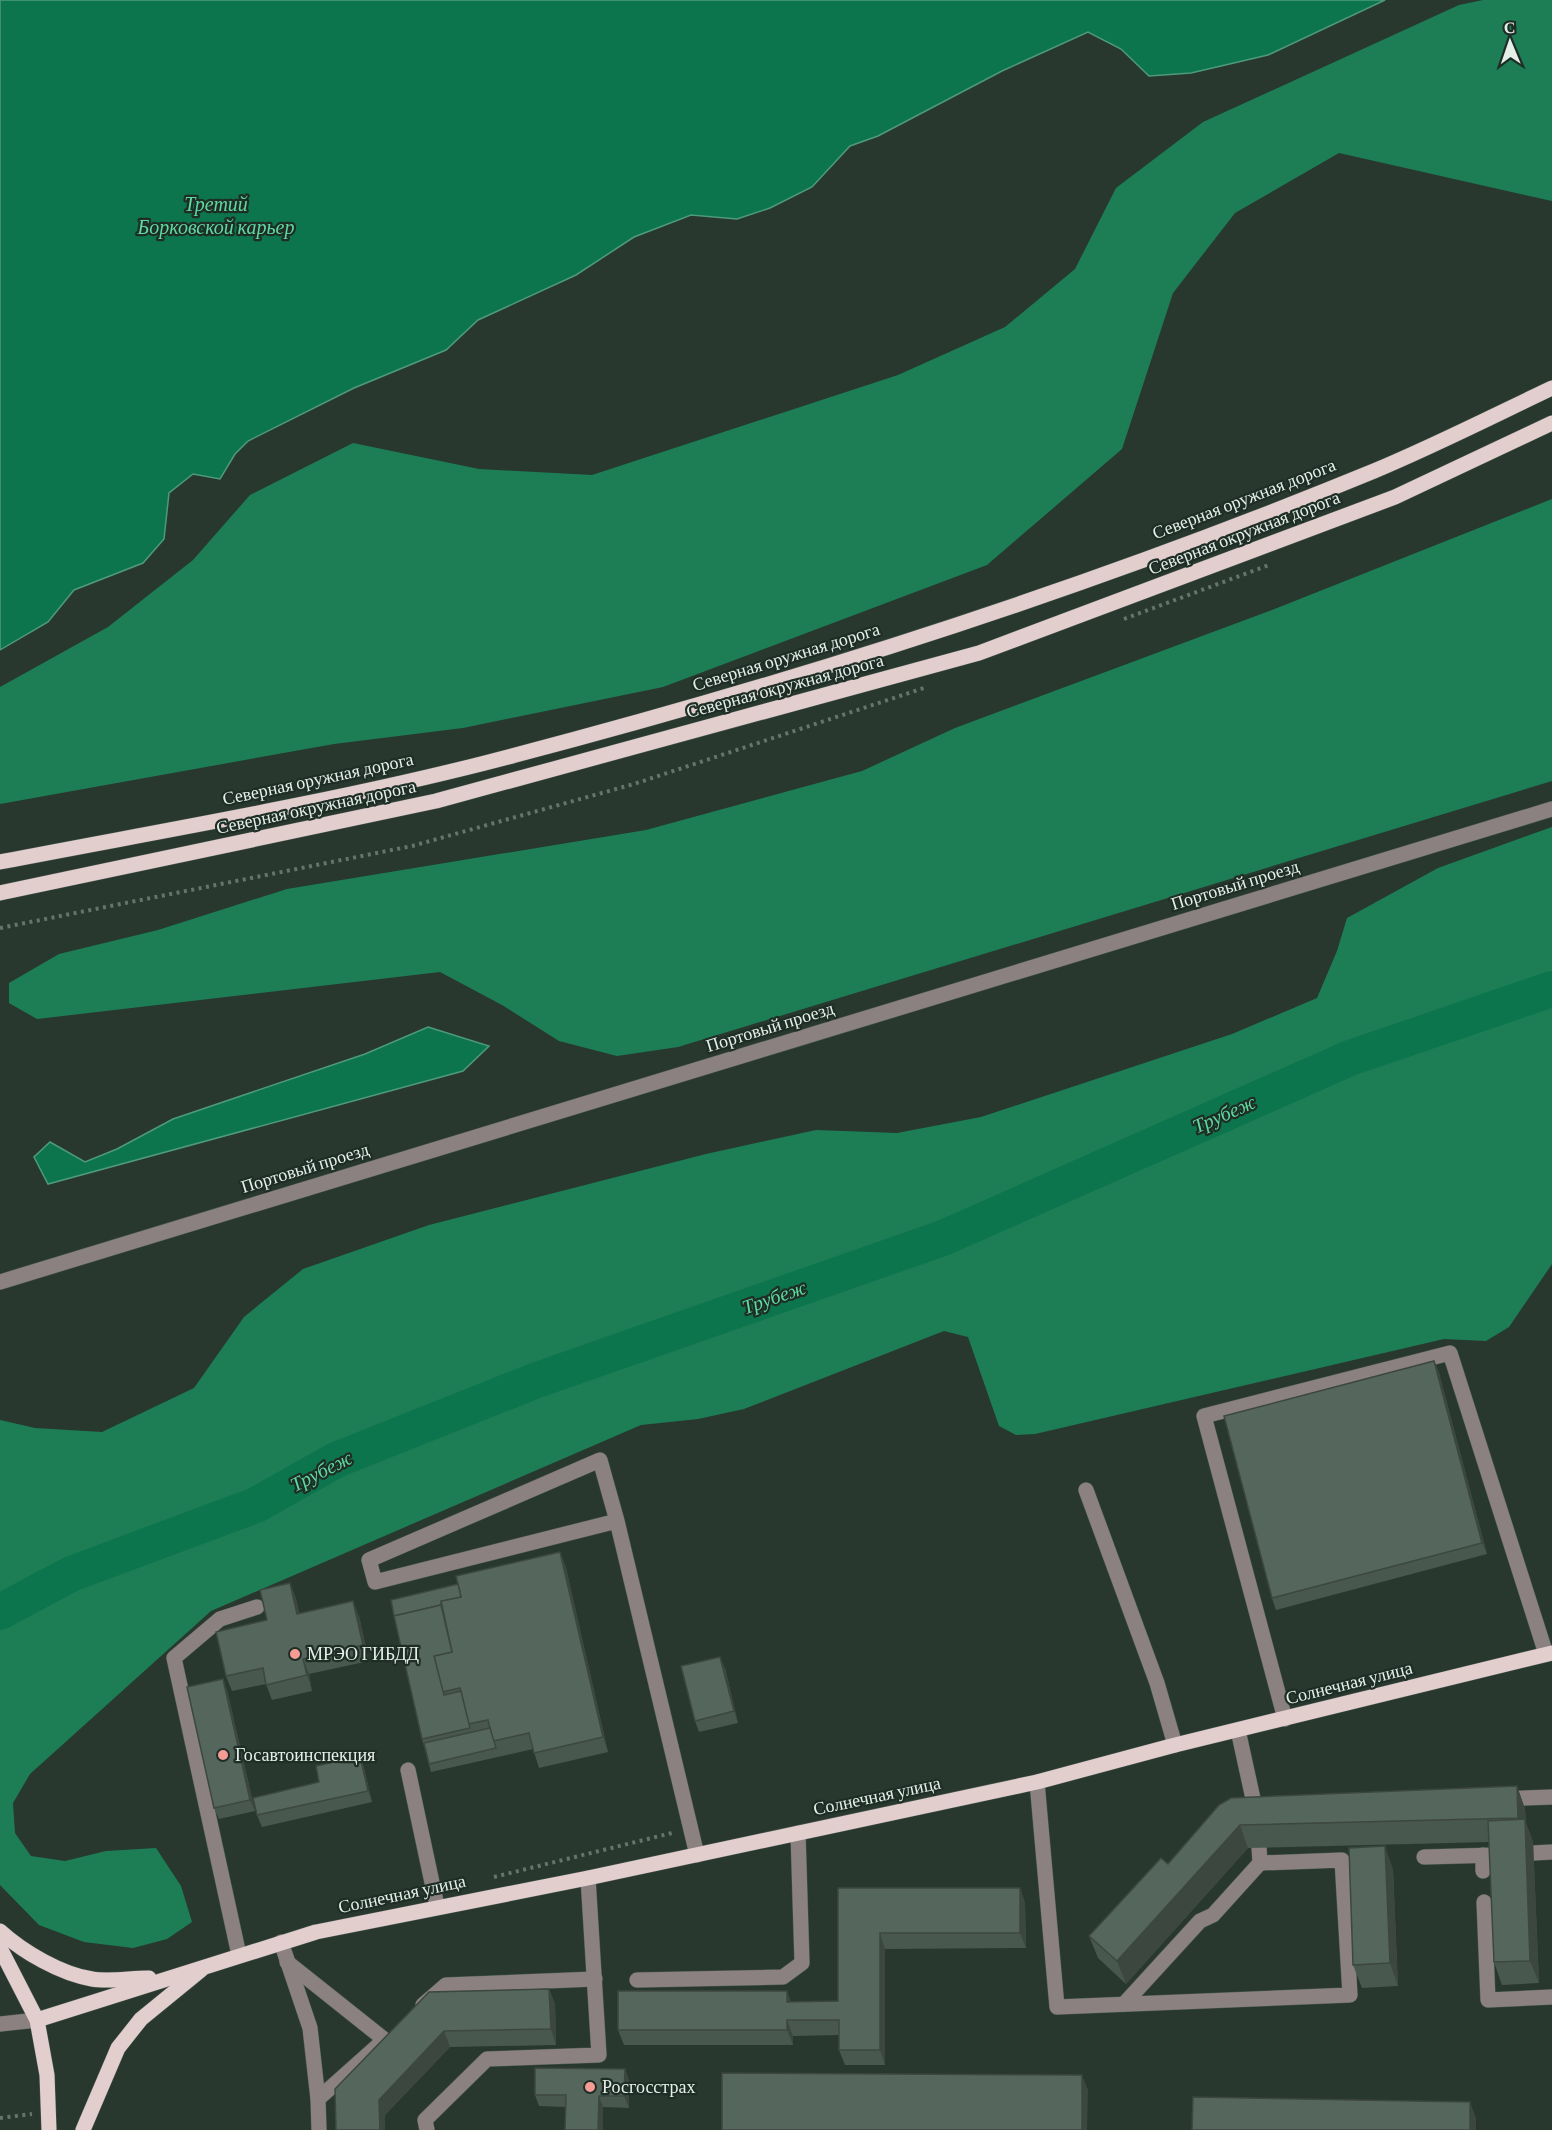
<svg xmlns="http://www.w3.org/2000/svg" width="1552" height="2130" font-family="'Crimson Pro',serif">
<rect width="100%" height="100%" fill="#28382f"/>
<g fill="#1d7e56">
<polygon points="1483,0 1552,0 1552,201 1339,153 1235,213 1173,293 1122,449 987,565 663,687 463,728 334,744 0,804 0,687 108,627 193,560 250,495 353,443 479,469 592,475 898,375 1005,327 1075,269 1116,188 1203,122 1459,5"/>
<polygon points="1552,499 1552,781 678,1047 617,1056 559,1041 502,1005 440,972 37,1019 9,1003 9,983 59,954 158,930 287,889 646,830 862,771 955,728 1272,610"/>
<polygon points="1552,827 1552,1264 1509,1327 1486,1341 1444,1339 1035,1434 1016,1435 999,1426 968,1337 944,1331 744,1409 698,1419 641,1425 211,1611 30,1774 13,1803 15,1833 31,1856 65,1861 106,1851 156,1848 181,1886 192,1922 167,1939 133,1948 84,1942 39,1925 0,1885 0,1420 35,1428 102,1432 194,1388 244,1317 303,1269 429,1225 706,1154 816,1130 897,1133 981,1117 1232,1034 1317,998 1337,951 1347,918 1438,868"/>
</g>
<g fill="#0d754d" stroke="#4e9a7c" stroke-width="1.5">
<polygon points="0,0 1385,0 1268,55 1191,73 1149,76 1121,49 1088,32 1002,71 878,136 850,146 812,187 770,208 737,219 691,215 634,237 576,275 478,320 446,350 354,388 248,441 235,454 220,479 193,474 169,493 164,539 143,563 74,590 48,622 0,650"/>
<polygon points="428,1027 489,1046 463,1071 48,1184 34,1157 50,1142 85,1162 117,1149 173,1119 365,1054"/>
</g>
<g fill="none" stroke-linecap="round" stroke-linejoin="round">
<polyline stroke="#0d754d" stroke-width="36" points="0,1612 71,1574 256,1505 336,1460 537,1380 943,1238 1350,1058 1552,989"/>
<g stroke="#46554d" stroke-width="16">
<g id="minor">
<polyline points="0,1282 1552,809"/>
<polyline points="1086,1490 1157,1683 1175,1745"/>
<polyline points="617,1521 600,1460 369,1560 375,1582 617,1521 697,1855"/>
<polyline points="1285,1719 1204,1416 1450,1353 1546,1654"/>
<polyline points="1238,1730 1257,1817"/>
<polyline points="408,1770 437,1906"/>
<polyline points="1037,1782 1057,2007 1350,1995 1342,1860 1260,1863"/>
<polyline points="1501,1799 1552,1797"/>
<polyline points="1533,1853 1552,1852"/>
<polyline points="1483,1855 1483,1871"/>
<polyline points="1424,1857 1497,1855"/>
<polyline points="1484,1902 1488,2000 1552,1997"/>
<polyline points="281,1942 310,2028 318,2099"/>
<polyline points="239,1955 174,1658 220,1619 257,1607"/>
<polyline points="287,1962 385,2040"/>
<polyline points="637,1980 783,1977 802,1963 798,1833"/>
<polyline points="1124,2004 1200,1921 1213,1915 1260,1863 1259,1847"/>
<polyline points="423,2005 446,1985 595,1979"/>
<polyline points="0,2024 37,2020"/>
<polyline points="319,2130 318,2099 383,2041"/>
<polyline points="427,2130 425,2120 487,2059 599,2055 588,1878"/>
</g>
</g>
<g stroke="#46554d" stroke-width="16">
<g id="major">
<path d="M 0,862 C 160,831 322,804 481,764 C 784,686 1084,590 1374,471 C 1434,446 1493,416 1552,388"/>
<polyline points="0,893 436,801 979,653 1395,497 1552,423"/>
<path d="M 0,1931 C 23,1952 61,1974 92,1979 C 109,1982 131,1978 149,1978"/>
<polyline points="0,1948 37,2020 47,2075 49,2130"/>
<polyline points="37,2020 316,1932 588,1878 1037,1782 1175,1745 1552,1653"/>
<polyline points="83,2130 118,2048 141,2019 201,1970"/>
</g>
</g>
<g stroke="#66746c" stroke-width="4" stroke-dasharray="3 4.5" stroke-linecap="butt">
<polyline points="1124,619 1269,565"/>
<polyline points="0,928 412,846 634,784 927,687"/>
<polyline points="494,1877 676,1832"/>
<polyline points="0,2118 32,2114"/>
</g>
<use href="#minor" stroke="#8b8180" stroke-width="15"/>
<use href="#major" stroke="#e2cecc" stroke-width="15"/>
</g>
<g fill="#49584f">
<polygon points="1434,1361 1439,1373 1487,1554 1276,1610 1272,1598"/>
<polygon points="560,1552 566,1568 608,1752 539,1768 533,1749 431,1772 422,1739 458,1584"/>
<polygon points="290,1583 296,1599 299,1613 359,1616 369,1661 309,1674 312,1691 272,1700 266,1684 232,1691 226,1676 267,1620"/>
<polygon points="725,1668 738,1723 699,1732 695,1721"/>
<polygon points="227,1690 255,1811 219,1819 214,1808"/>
<polygon points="360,1756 364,1768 372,1802 262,1827 257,1815 319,1782"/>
<polygon points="1517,1786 1525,1809 1526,1823 1533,1842 1539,1983 1502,1985 1494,1962 1489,1842 1248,1848 1126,1984 1098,1958 1089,1936 1168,1864 1219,1805"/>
<polygon points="1393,1869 1398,1986 1362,1988 1353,1965"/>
<polygon points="838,1888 1020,1888 1025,1903 1026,1948 885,1949 885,2065 845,2065 839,2050 839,2035 793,2036 793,2045 624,2045 618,2030 791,2002 838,2001"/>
<polygon points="549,1989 555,2004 556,2045 450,2047 385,2115 336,2130 429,1992"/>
<polygon points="625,2069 629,2081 629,2108 603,2107 603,2130 565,2130 566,2107 539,2106 535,2095"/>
</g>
<g fill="#3c4740">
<polygon points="1434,1361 1439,1373 1487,1554 1482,1543"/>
<polygon points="560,1552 566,1568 608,1752 603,1737"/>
<polygon points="290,1583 296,1599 303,1629 297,1614"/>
<polygon points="353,1601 359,1616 369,1661 363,1645"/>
<polygon points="720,1657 725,1668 738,1723 734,1711"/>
<polygon points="303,1659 309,1674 312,1691 307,1675"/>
<polygon points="223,1679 227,1690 255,1811 250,1800"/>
<polygon points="360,1756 364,1768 372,1802 368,1791"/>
<polygon points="1517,1786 1525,1809 1526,1823 1533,1842 1539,1983 1530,1961 1525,1837 1518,1818"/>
<polygon points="1240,1825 1248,1848 1126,1984 1117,1961"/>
<polygon points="1385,1846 1393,1869 1398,1986 1390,1963"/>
<polygon points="1020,1888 1025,1903 1026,1948 1020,1933"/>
<polygon points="880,1933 885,1949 885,2065 880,2050"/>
<polygon points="549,1989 555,2004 556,2045 551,2029"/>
<polygon points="787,1991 793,2007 787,2002"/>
<polygon points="787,2020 793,2036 793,2045 787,2030"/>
<polygon points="444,2031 450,2047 385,2115 385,2130 380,2130 379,2100"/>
<polygon points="625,2069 629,2081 629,2108 624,2096"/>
<polygon points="1082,2075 1088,2090 1087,2130 1082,2130"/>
<polygon points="599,2096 603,2107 603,2130 598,2130"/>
<polygon points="1470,2102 1476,2118 1476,2130 1470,2130"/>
</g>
<g fill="#55665c" stroke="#3c4740" stroke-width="1.5">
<polygon points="1434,1361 1482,1543 1272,1598 1224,1416"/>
<polygon points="560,1552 603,1737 534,1753 529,1733 493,1741 488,1720 468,1724 460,1688 442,1692 434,1656 452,1652 441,1601 461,1597 456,1576"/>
<polygon points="290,1583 297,1614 353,1601 363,1645 303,1659 307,1675 266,1685 263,1668 226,1676 216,1632 267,1620 260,1590"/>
<polygon points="458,1584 461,1597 441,1601 441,1605 394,1616 391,1600"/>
<polygon points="441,1605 452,1652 434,1656 444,1695 461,1691 470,1728 422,1739 394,1616"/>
<polygon points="720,1657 734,1711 695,1721 681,1666"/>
<polygon points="223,1679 250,1800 214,1808 187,1687"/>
<polygon points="490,1728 496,1748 429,1764 424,1743"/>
<polygon points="360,1756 368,1791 257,1815 253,1798 319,1782 316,1766"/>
<polygon points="1517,1786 1518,1818 1240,1825 1117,1961 1089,1936 1161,1858 1168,1864 1219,1805 1231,1798"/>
<polygon points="1525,1819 1530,1961 1494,1962 1488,1821"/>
<polygon points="1385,1846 1390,1963 1353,1965 1349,1848"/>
<polygon points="838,1888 1020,1888 1020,1933 880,1933 880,2050 839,2050 839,2020 787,2020 787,2030 618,2030 618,1991 787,1991 787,2002 838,2001"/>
<polygon points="549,1989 551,2029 444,2031 379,2100 380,2130 336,2130 335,2089 429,1992"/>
<polygon points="535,2068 625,2069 624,2096 599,2096 598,2130 565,2130 566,2095 535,2095"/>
<polygon points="722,2073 1082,2075 1082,2130 722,2130"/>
<polygon points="1193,2097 1470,2102 1470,2130 1192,2130"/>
</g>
<g fill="#f59c95" stroke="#1e2e26" stroke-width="2">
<circle cx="295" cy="1654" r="6"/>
<circle cx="223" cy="1755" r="6"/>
<circle cx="590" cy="2087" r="6"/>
</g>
<g text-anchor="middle" stroke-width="4.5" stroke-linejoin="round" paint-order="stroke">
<g font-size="18" fill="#e5efe9" stroke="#1e2e26">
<text transform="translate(1244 499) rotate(-21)" y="6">Северная оружная дорога</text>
<text transform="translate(1244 533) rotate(-21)" y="6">Северная окружная дорога</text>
<text transform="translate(786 657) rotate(-17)" y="6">Северная оружная дорога</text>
<text transform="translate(785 686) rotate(-15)" y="6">Северная окружная дорога</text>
<text transform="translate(318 779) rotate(-12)" y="6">Северная оружная дорога</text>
<text transform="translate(316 807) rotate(-12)" y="6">Северная окружная дорога</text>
<text transform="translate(1235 885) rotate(-17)" y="6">Портовый проезд</text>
<text transform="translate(770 1027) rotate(-17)" y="6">Портовый проезд</text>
<text transform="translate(305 1168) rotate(-17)" y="6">Портовый проезд</text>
<text transform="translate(1349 1683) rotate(-14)" y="6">Солнечная улица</text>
<text transform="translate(877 1796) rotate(-12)" y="6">Солнечная улица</text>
<text transform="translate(402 1894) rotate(-12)" y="6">Солнечная улица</text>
</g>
<g font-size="18" fill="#e5efe9" stroke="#1e2e26" text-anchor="start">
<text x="307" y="1660">МРЭО ГИБДД</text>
<text x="235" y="1761">Госавтоинспекция</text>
<text x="602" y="2093">Росгосстрах</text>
</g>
<g font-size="20" font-style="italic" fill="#5fd9a0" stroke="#1e2e26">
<text x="216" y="211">Третий<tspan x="216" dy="23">Борковской карьер</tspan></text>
<text transform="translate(1224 1114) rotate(-24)" y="7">Трубеж</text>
<text transform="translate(774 1297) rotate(-19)" y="7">Трубеж</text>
<text transform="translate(321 1471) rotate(-27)" y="7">Трубеж</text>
</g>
</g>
<g transform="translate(1510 42) rotate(358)" stroke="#1e2e26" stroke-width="4.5" paint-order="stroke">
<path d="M0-4.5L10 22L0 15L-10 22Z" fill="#e5efe9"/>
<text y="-9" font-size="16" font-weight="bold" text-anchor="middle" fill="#e5efe9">С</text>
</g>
</svg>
